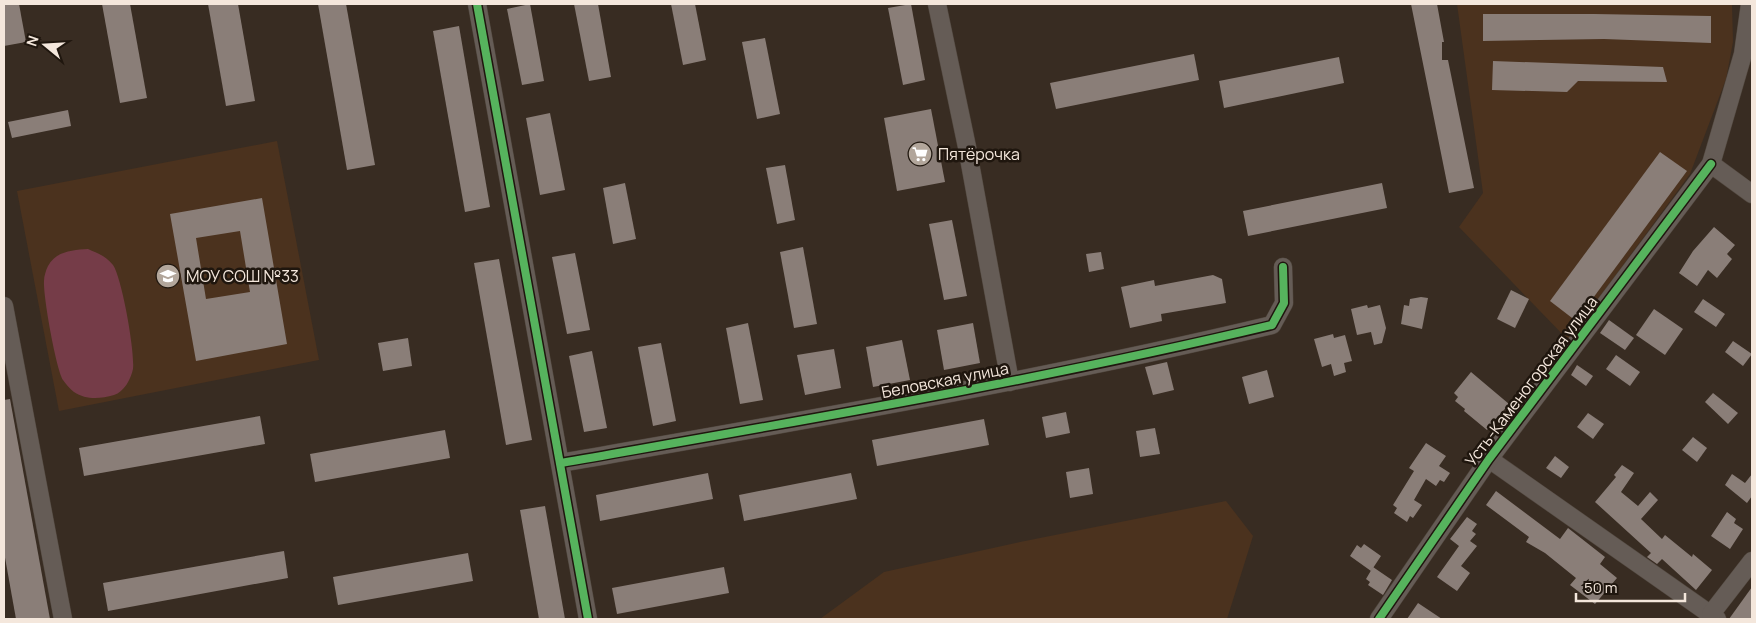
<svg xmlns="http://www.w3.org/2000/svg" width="1756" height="623" font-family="Manrope,sans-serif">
<rect width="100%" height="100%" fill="#382c22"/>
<g fill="#4b321e">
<polygon points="1457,4 1732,4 1733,42 1726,79 1690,174 1568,340 1459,227 1483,193"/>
<polygon points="277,141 319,360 59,411 17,191"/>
<polygon points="1226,501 1253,536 1227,619 820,619 884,572 1020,542"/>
</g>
<path fill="#753c48" d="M 88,249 C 97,253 106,256 113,265 C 122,278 135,352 133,369 C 131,379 124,392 114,395 C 100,399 86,400 74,392 C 70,389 66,384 63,380 C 56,368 43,296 44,281 C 44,276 46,270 48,266 C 56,251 73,250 88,249 Z"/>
<g fill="#8a7e78" fill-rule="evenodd">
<polygon points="4,4 19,4 26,42 4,46"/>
<polygon points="102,4 130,4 147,98 120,103"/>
<polygon points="208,4 238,4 255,101 226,106"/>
<polygon points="318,4 346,4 375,165 347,170"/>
<polygon points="530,4 544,81 522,85 507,9"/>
<polygon points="574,4 598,4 611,77 589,81"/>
<polygon points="671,4 695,4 706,60 683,65"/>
<polygon points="911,4 925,80 903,85 888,8"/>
<polygon points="1411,4 1437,4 1444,42 1442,42 1442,60 1448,60 1474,188 1449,193"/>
<polygon points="1483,14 1594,14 1711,16 1711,43 1604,39 1483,41"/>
<polygon points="459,26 490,207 465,212 433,31"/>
<polygon points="765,38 780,114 757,119 742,42"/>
<polygon points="1194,54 1199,80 1056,109 1050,83"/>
<polygon points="1339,57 1344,83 1224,108 1219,81"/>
<polygon points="1493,61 1663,67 1667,82 1578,81 1567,92 1492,90"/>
<polygon points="931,109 945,182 897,191 884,118"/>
<polygon points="68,110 71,126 12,138 8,122"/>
<polygon points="550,113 565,190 540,195 526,118"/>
<polygon points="1660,152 1687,171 1576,321 1550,301"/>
<polygon points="785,165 795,220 777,224 766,168"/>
<polygon points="625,183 636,239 613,244 603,188"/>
<polygon points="1382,183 1387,208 1248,236 1243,211"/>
<path d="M 262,198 L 287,344 L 196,361 L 170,214 ZM 240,231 L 250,292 L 206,299 L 196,238 Z"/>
<polygon points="952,220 967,296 944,300 929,224"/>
<polygon points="1714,227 1735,245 1727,254 1732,259 1717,278 1708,270 1697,286 1679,273 1693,251"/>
<polygon points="803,247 817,324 794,328 780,252"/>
<polygon points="1101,252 1104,269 1089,272 1086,254"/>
<polygon points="575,253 590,330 567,334 552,257"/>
<polygon points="499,259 532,440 506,445 474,263"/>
<polygon points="1213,275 1222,279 1226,303 1161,314 1162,321 1130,328 1121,287 1154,280 1155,286"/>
<polygon points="1511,290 1529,299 1515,328 1497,319"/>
<polygon points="1421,297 1428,298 1422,329 1401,324 1404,305 1409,306 1410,299"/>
<polygon points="1703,299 1725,314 1716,327 1694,312"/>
<polygon points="1367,305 1368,308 1380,305 1386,328 1382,343 1374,345 1371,332 1357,335 1351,309"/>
<polygon points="1654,309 1683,329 1665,355 1636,335"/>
<polygon points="1609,320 1634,338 1625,350 1600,333"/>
<polygon points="748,323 763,400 740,404 726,328"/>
<polygon points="973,323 980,363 944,370 937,330"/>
<polygon points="1333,334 1334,338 1345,335 1352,361 1344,363 1346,372 1334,376 1331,364 1322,367 1314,339"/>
<polygon points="408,338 412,366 383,371 378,343"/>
<polygon points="902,340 910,380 873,387 866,347"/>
<polygon points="1733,341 1752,354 1743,366 1725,352"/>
<polygon points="661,343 676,421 653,426 638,347"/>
<polygon points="834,349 841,388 805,395 797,355"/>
<polygon points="592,351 607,428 584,432 569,356"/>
<polygon points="1616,355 1640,372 1630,386 1606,369"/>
<polygon points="1167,362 1174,390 1153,395 1145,367"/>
<polygon points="1577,365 1593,376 1586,386 1571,375"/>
<polygon points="1267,370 1274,397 1249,404 1242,377"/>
<polygon points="1471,372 1509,404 1487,430 1464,411 1465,409 1455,401 1458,397 1454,393"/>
<polygon points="1713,393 1738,413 1728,424 1705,402"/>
<polygon points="10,399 50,619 16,619 4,552 4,400"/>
<polygon points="1066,412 1070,433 1046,438 1042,417"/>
<polygon points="1588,413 1604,424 1593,439 1577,427"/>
<polygon points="260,416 265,444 84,476 79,448"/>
<polygon points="984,419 989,445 877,466 872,440"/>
<polygon points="1155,428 1160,454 1140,457 1136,431"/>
<polygon points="445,430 450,458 315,482 310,454"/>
<polygon points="1693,437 1707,448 1697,462 1682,450"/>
<polygon points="1426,443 1446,456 1439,466 1450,473 1444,482 1440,480 1436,486 1426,479 1414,500 1422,505 1413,518 1410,516 1407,522 1394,513 1397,508 1393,505 1414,471 1409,468"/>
<polygon points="1555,456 1569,467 1561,478 1546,468"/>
<polygon points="1622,465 1634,473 1621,492 1638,506 1650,492 1658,500 1641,519 1662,539 1665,535 1692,557 1693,554 1712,570 1696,590 1662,559 1657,564 1647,557 1651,553 1595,502 1616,477 1614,475"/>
<polygon points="1089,468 1093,494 1070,498 1066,472"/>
<polygon points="708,473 713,499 600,521 596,495"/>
<polygon points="851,473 857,499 744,521 739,495"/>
<polygon points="1732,474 1745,483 1752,474 1752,496 1747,503 1725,485"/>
<polygon points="1496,491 1560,539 1568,528 1605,557 1600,564 1617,578 1595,604 1570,585 1576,578 1545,553 1526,542 1529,537 1486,505"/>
<polygon points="545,506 565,619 539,619 520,510"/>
<polygon points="1727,512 1736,519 1734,523 1743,529 1730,549 1711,536"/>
<polygon points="1467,517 1477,524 1472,531 1476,534 1470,541 1477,546 1461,566 1470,573 1457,591 1437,577 1459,546 1450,539"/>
<polygon points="1364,544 1381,556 1371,571 1350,556 1357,545 1361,548"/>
<polygon points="284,551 288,578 108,611 103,583"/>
<polygon points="468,553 473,581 338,605 333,577"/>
<polygon points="724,567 729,593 617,614 612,588"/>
<polygon points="1373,567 1392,580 1383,595 1368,585 1370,582 1366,579"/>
<polygon points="1752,587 1752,619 1729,619"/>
<polygon points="1418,603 1442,619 1407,619"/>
</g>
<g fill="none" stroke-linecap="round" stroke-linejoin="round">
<g stroke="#51473e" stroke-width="19">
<g id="minor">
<polyline points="477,4 588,619"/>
<polyline points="937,4 967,147 1010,382"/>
<polyline points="1750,4 1743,54 1711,164 1752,194"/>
<polyline points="4,306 63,619"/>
<polyline points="1489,459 1717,619"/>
<path d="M 561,463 C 799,421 1037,381 1272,325 L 1284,303 L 1283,267"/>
<polyline points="1711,614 1752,561"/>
<polyline points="1379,619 1489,459 1711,164"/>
</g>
</g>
<use href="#minor" stroke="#655c56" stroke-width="18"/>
<g stroke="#1f160e" stroke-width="11">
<g id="cycleway">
<polyline points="477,4 588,619"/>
<path d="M 561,463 C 799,421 1037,381 1272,325 L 1284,303 L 1283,267"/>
<polyline points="1379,619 1489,459 1711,164"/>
</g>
</g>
<use href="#cycleway" stroke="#56b35d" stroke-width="8"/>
</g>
<defs>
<g id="supermarket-disc" transform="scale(1.25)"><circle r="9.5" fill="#b2a69b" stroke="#1f160e"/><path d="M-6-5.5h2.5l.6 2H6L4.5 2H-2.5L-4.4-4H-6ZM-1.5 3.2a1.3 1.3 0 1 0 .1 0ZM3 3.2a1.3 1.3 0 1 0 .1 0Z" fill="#fff"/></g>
<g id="school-disc" transform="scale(1.25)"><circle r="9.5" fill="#b2a69b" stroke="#1f160e"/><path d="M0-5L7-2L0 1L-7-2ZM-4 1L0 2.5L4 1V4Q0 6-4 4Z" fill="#fff"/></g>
</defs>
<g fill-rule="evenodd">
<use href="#supermarket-disc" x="920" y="154"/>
<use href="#school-disc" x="168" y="276"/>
</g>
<g text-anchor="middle" stroke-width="5" stroke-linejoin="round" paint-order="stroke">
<g font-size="16" fill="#f4e7dc" stroke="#1f160e" text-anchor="start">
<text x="938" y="160">Пятёрочка</text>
<text x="186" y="282">МОУ СОШ №33</text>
</g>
<g font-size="16" fill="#f4e7dc" stroke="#1f160e">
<text transform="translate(945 380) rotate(-11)" y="6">Беловская улица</text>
<text transform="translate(1531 381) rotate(-53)" y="6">Усть-Каменогорская улица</text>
</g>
</g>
<rect width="1756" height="623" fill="none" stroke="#f4e7dc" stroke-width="10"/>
<g transform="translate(45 45) rotate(288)" stroke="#1f160e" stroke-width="4" paint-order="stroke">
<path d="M0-4L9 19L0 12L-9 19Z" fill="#f4e7dc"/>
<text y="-8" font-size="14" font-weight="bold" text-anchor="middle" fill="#f4e7dc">N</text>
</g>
<path d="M1576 593v8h109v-8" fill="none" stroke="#f4e7dc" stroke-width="2.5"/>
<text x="1584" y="593" font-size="15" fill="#f4e7dc" stroke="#1f160e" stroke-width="4" paint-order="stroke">50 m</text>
</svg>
